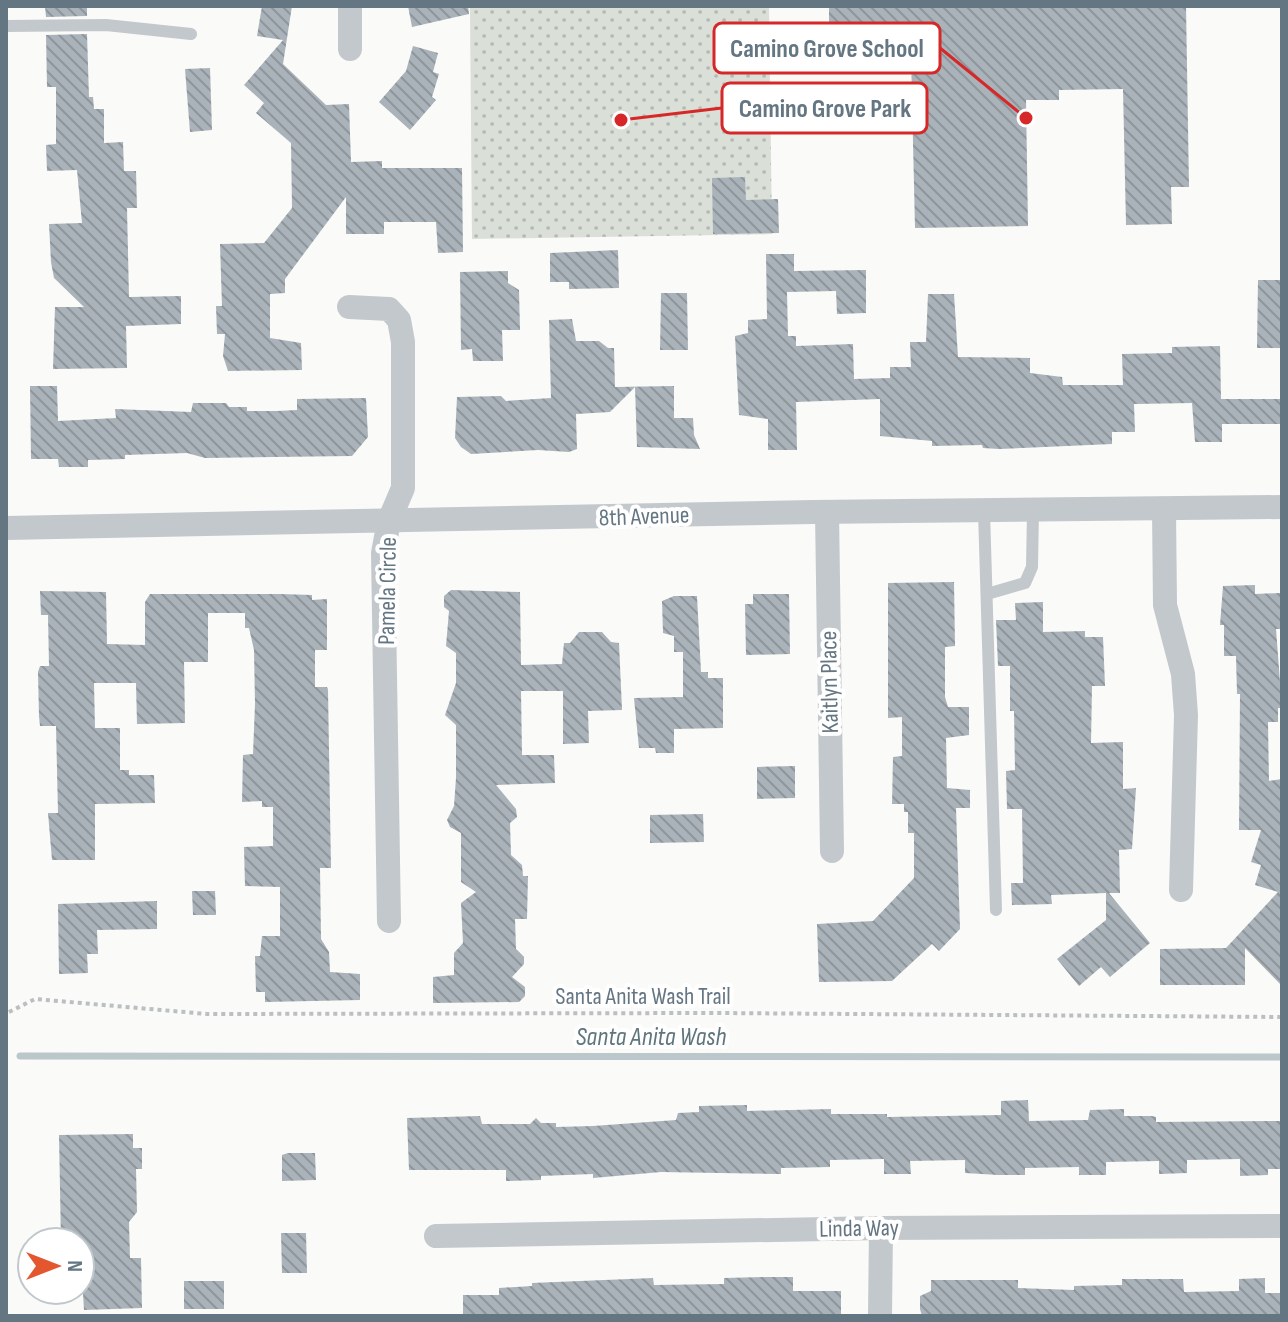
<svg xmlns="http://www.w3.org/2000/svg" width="1288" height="1322" font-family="'Sofia Sans Condensed',sans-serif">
<defs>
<pattern id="park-dots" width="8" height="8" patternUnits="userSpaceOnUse" patternTransform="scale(2)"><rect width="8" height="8" fill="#dadfd7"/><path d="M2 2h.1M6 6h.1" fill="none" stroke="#b4b9b4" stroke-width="1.8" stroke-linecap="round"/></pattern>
<pattern id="building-back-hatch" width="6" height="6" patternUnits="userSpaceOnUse" patternTransform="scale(2)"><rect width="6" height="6" fill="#aab3b9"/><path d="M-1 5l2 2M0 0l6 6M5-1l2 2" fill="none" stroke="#8e969c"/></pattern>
</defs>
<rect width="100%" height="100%" fill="#fafaf8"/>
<polygon fill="url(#park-dots)" points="470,6 769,6 772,234 472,239"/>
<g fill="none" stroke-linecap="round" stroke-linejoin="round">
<polyline stroke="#bbc7cb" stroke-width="7" points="20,1056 1282,1057"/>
</g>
<g fill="url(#building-back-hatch)">
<polygon points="45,6 87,6 87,16 46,17"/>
<polygon points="262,6 292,6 283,64 326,105 349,104 351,162 382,161 382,168 462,168 463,252 438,253 436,222 384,222 384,234 346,234 346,197 285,279 285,293 270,294 270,338 301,343 302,370 228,371 223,356 225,334 217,334 216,306 222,306 220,244 264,243 292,208 291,143 256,113 264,103 244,85 283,40 257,36"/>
<polygon points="408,6 468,6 469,14 412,27"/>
<polygon points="829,6 1186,6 1189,187 1171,187 1172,224 1126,225 1123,89 1059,90 1059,100 1026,100 1028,226 915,228 911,56 829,58"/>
<polygon points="87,34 89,97 93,97 94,109 104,109 104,143 123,142 124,171 136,171 137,208 127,208 129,297 181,296 181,324 126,326 127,368 53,369 55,307 84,307 54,278 51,262 49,224 82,223 77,170 47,171 46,145 56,144 56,87 47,87 46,35"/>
<polygon points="413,46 438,53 433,72 439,74 432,97 436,100 410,130 379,102 406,71"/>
<polygon points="210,68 212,130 190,132 185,69"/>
<polygon points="745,177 746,200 778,199 779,233 713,234 712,178"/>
<polygon points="618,250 619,288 569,289 569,282 550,282 550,253"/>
<polygon points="766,254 794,254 794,271 866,270 866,313 837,314 836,291 787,292 788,336 796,336 796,346 853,344 854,379 890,378 890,367 911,367 910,342 926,342 928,294 954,294 958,357 1030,358 1030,373 1062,377 1063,385 1123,385 1122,354 1172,353 1172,347 1220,346 1221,399 1282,399 1282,424 1222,424 1222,442 1195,442 1192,403 1134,404 1135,432 1112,432 1112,444 999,449 983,448 982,445 932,446 932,441 880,436 880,399 796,402 797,450 768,450 768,419 739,415 735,336 748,333 748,320 767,319"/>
<polygon points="508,271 508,283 519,290 520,330 502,330 503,361 473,361 472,349 461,350 460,272"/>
<polygon points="1258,280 1282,280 1282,348 1257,348"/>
<polygon points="661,293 687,293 688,350 660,350"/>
<polygon points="572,319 576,341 599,341 608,348 614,348 615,387 674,386 674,418 693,418 694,435 700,449 637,447 635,387 610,412 576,414 577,449 569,452 538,450 471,454 461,447 455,438 457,397 501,396 506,401 551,398 549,320"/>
<polygon points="30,386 57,386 58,421 116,418 115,409 191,412 193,403 226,403 229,407 247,407 247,411 277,411 297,410 297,399 366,398 368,437 352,456 205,458 187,453 125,455 125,459 88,460 88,467 59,467 58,459 31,459"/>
<polygon points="954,582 955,646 945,647 945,697 948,707 969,707 969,735 946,738 947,788 970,790 970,808 956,808 960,929 939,951 932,944 892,981 819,982 817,924 873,921 914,878 914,833 908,833 908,812 904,812 904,804 892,804 893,757 902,756 902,717 888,718 888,583"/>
<polygon points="1255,585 1255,594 1280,593 1281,629 1276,629 1282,708 1278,708 1278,722 1268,722 1269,781 1282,779 1282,986 1245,948 1245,985 1160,985 1160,949 1226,948 1278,892 1255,885 1261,865 1251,862 1261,830 1239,830 1240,694 1237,694 1236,656 1224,656 1224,625 1220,625 1223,586"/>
<polygon points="451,590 520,592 521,665 562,664 564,643 570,643 579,632 602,632 611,642 619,643 622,710 588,711 589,743 563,744 563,691 521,691 522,755 554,755 555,783 496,785 516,809 517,817 510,823 511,855 522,865 523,876 528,876 527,919 515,919 516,949 524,957 524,964 512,977 525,987 525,996 519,1002 433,1003 433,977 454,975 454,953 463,943 461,903 476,892 461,882 461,833 450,827 447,820 454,806 456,778 456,725 445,715 456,683 456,653 446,646 449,611 444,607 444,596"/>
<polygon points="40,591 106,592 107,644 145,645 145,602 150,594 280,594 312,595 312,600 327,599 327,650 315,650 315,687 327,687 328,690 331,868 320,868 321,939 329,952 330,972 360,974 360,1000 265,1002 265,992 256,992 255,956 260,956 262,936 280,936 280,887 245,886 244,847 273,846 273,807 262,807 262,801 242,802 243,755 253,754 255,704 254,650 249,628 245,628 245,613 208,613 208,662 184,662 185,723 137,724 136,683 94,683 95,728 120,728 120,770 129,770 129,775 154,775 155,803 95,804 95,860 52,860 48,813 58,813 56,726 40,726 39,716 38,672 40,666 49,666 48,615 41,615"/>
<polygon points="753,594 789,594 790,654 746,655 745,604 753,604"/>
<polygon points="674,596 697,596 701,672 708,672 708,678 723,678 723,728 674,729 674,753 656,753 655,748 639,748 634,698 683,697 683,652 674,652 674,636 663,633 662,601"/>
<polygon points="1043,602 1043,632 1085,631 1085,637 1103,637 1105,686 1092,686 1091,743 1123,742 1123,789 1136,788 1132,849 1119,850 1120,893 1109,893 1150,943 1110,977 1101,967 1079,986 1057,959 1106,920 1106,893 1051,895 1052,904 1012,905 1011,883 1023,883 1022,809 1007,809 1006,771 1015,770 1014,711 1010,711 1010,666 998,666 996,620 1016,620 1015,603"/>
<polygon points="795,766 795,798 757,799 757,767"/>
<polygon points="703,814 704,842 650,843 650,815"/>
<polygon points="192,891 215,891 216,915 193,915"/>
<polygon points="157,901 157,929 97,930 98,954 87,954 88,973 59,974 58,904"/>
<polygon points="1028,1100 1029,1121 1088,1120 1090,1110 1124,1109 1124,1116 1152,1116 1156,1117 1156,1122 1282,1121 1282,1169 1268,1169 1268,1175 1240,1176 1240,1159 1187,1160 1187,1173 1159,1174 1159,1161 1106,1162 1106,1175 1079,1175 1079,1167 1025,1168 1025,1175 998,1175 965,1173 965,1160 910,1161 911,1174 884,1174 884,1159 830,1160 830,1167 781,1168 781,1174 661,1172 593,1178 593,1174 541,1176 541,1180 506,1181 506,1170 409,1170 407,1118 480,1116 482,1124 530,1124 536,1118 541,1123 556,1123 556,1127 593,1126 676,1120 678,1113 699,1112 699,1106 747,1105 747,1111 831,1109 831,1114 887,1114 887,1117 1001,1115 1001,1101"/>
<polygon points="133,1134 133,1148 142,1148 142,1169 136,1169 137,1212 129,1222 130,1258 141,1258 142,1308 84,1310 80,1242 61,1242 59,1135"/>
<polygon points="288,1153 315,1153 316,1180 282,1181 282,1155"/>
<polygon points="281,1233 306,1233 307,1273 282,1273"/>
<polygon points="766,1277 793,1277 793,1291 841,1291 841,1316 463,1316 463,1295 499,1295 499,1288 532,1286 532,1283 653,1278 654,1285 724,1284 724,1278"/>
<polygon points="1265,1278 1265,1293 1282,1293 1282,1316 922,1316 920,1309 920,1296 931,1291 931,1280 1018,1280 1018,1288 1074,1290 1074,1286 1122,1285 1122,1279 1183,1279 1184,1292 1239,1291 1239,1279"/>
<rect x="184" y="1281" width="40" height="28"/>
</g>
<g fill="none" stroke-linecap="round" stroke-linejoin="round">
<polyline stroke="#bbbfc2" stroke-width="4" stroke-dasharray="4 4" stroke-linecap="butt" points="9,1012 35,999 207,1014 716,1013 1282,1017"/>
<g stroke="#c3c8cc" stroke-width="12">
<polyline points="6,26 106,25 191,34"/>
<polyline points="984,511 996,910"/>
<polyline points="987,594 1025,583 1032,567 1033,511"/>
</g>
<g stroke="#c3c8cc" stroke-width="24">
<polyline points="350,6 350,49"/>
<polyline points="349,307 389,309 399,320 403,342 403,488 389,521 383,553 389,921"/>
<polyline points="1164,510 1165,605 1183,674 1186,715 1181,890"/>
<polyline points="827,512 832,851"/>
<polyline points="6,528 813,512 1282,507"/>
<polyline points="436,1236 881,1228 1282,1226"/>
<polyline points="880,1316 881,1228"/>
</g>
</g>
<g text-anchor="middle" stroke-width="8" stroke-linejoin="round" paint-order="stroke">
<g font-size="24" fill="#657683" stroke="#fff">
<text transform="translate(644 516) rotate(-2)" y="8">8th Avenue</text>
<text transform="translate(387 591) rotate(-89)" y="8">Pamela Circle</text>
<text transform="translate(829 682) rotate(-91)" y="8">Kaitlyn Place</text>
<text x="643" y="1004">Santa Anita Wash Trail</text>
<text transform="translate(859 1228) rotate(-1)" y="8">Linda Way</text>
</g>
<g font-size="26" font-style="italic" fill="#60757c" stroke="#fff">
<text x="651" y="1045">Santa Anita Wash</text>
</g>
</g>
<path fill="none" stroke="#d62828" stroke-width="3" d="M1026 118L940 48M621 120L722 108"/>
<g fill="#d62828" stroke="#fff" stroke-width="3">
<circle cx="1026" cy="118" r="8"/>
<circle cx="621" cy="120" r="8"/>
</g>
<g fill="#fff" stroke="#d62828" stroke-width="3">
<rect x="714" y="23" width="226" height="50" rx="8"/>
<rect x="722" y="83" width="205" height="50" rx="8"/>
</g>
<g font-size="26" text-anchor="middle" font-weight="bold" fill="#657683">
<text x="827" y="57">Camino Grove School</text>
<text x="825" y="117">Camino Grove Park</text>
</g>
<rect width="1288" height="1322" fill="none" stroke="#657683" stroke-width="16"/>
<g transform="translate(56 1266) rotate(90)"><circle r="38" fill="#ffffff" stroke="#c1c8cd" stroke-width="2"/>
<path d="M0-6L14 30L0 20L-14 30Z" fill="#e4572e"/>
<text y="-12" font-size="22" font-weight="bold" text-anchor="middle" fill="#657683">N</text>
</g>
</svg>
